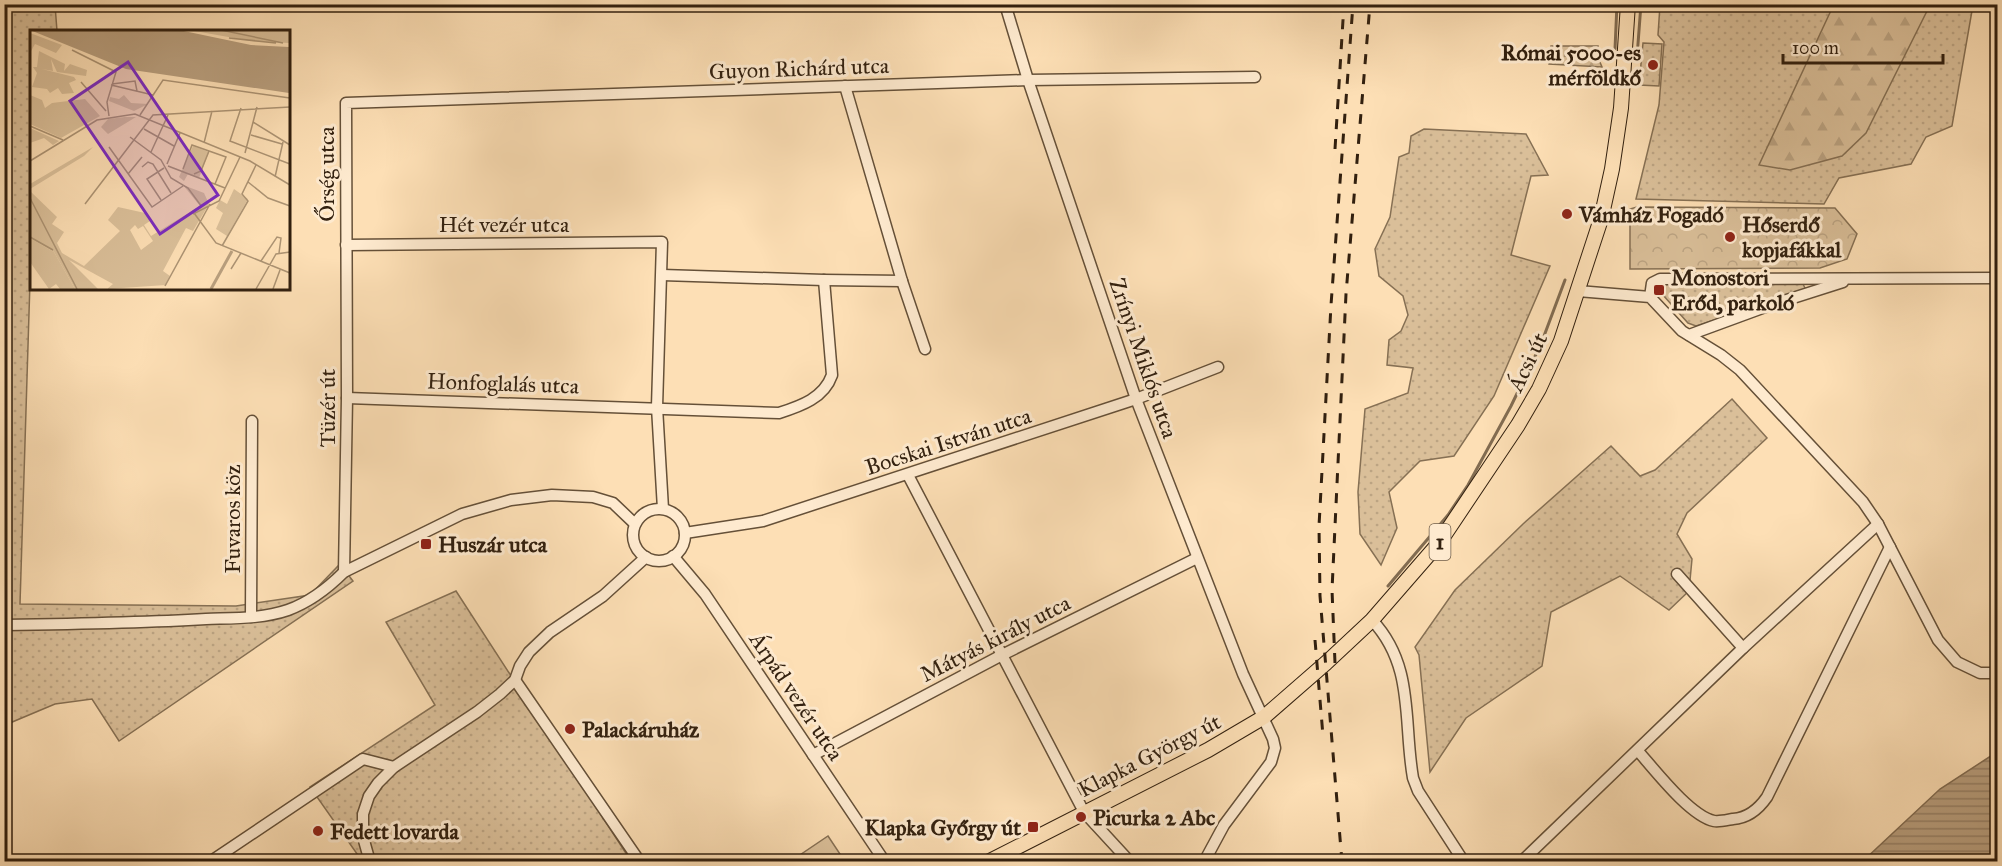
<svg xmlns="http://www.w3.org/2000/svg" width="2002" height="866" font-family="'IM FELL Great Primer',serif">
<defs>
<pattern id="grass-dots" width="8" height="8" patternUnits="userSpaceOnUse" patternTransform="scale(1.5)"><rect width="8" height="8" fill="#dabf99"/><path d="M2 2h.1M6 6h.1" fill="none" stroke="#bca483" stroke-width="1.8" stroke-linecap="round"/></pattern>
<pattern id="forest-firs" width="22" height="20" patternUnits="userSpaceOnUse" patternTransform="scale(1.5)"><rect width="22" height="20" fill="#dabf99"/><path d="M5 1l3.5 6h-7zM16 11l3.5 6h-7z" fill="#bca483"/></pattern>
<pattern id="park-crowns" width="20" height="18" patternUnits="userSpaceOnUse" patternTransform="scale(1.5)"><rect width="20" height="18" fill="#dabf99"/><path d="M2 6a3 3 0 1 1 6 0M12 15a3 3 0 1 1 6 0" fill="none" stroke="#bca483"/></pattern>
<pattern id="water-rules" width="6" height="5" patternUnits="userSpaceOnUse" patternTransform="scale(1.5)"><rect width="6" height="5" fill="#b89e7d"/><path d="M0 2.5h6" fill="none" stroke="#968065"/></pattern>
</defs>
<rect width="100%" height="100%" fill="#fddfb5"/>
<filter id="stains"><feTurbulence type="fractalNoise" baseFrequency=".00333" numOctaves="4"/><feColorMatrix values="0 0 0 0 .2 0 0 0 0 .09 0 0 0 0 .02 0 0 0 .5 -.17"/></filter>
<radialGradient id="worn" r=".72"><stop offset=".6" stop-color="#630" stop-opacity="0"/><stop offset="1" stop-color="#630" stop-opacity=".3"/></radialGradient>
<g fill="url(#grass-dots)" stroke="#867054" stroke-width="1.5">
<polygon points="5,5 55,5 57,31 32,32 31,249 20,604 236,606 310,595 340,564 353,581 119,741 92,699 55,704 5,725"/>
<polygon points="1660,5 1973,5 1952,126 1926,137 1911,164 1839,178 1824,204 1636,199 1659,105 1664,42 1658,35"/>
<polygon points="1643,43 1662,44 1659,86 1639,85"/>
<polygon points="1424,129 1526,134 1548,175 1531,176 1511,255 1550,266 1494,396 1454,456 1420,461 1389,492 1397,528 1381,565 1360,534 1358,492 1365,409 1408,393 1413,368 1387,365 1389,340 1401,331 1408,315 1403,296 1379,276 1375,249 1390,217 1399,157 1409,153 1411,136"/>
<polygon points="1802,282 1806,290 1696,326 1688,323 1662,294 1661,284"/>
<polygon points="1732,399 1767,438 1687,513 1677,534 1692,559 1689,591 1669,610 1620,576 1551,612 1542,666 1466,718 1430,772 1419,655 1415,647 1455,590 1523,524 1611,446 1640,476 1655,470"/>
<polygon points="456,591 631,861 362,861 310,787 435,705 386,622"/>
</g>
<g fill="url(#forest-firs)" stroke="#867054" stroke-width="1.5">
<polygon points="1834,4 1930,5 1866,133 1842,156 1790,170 1759,165"/>
<polygon points="1551,46 1598,46 1598,49 1565,53 1565,56 1599,60 1602,67 1549,64"/>
</g>
<polygon fill="url(#park-crowns)" stroke="#867054" stroke-width="1.5" points="1637,207 1835,208 1857,234 1847,259 1820,268 1630,269 1630,209"/>
<polygon fill="#dabf99" stroke="#867054" stroke-width="1.5" points="828,836 842,857 836,861 791,861"/>
<polygon fill="url(#water-rules)" stroke="#826c51" stroke-width="1.5" points="1997,752 1997,861 1863,861 1940,789"/>
<g fill="none" stroke-linecap="round" stroke-linejoin="round">
<g stroke="#826c51" stroke-width="3">
<polyline points="1615,49 1617,4"/>
<polyline points="1637,57 1641,4"/>
<polyline points="1388,586 1448,515 1468,485 1511,406 1541,344 1565,280"/>
</g>
<g stroke="#655038" stroke-width="13">
<g id="minor">
<polyline points="1005,4 1028,80 1136,399 1243,674 1273,739 1275,748 1271,762 1224,825 1204,862"/>
<polyline points="845,86 902,281 925,349"/>
<polyline points="346,245 662,242 657,407 663,509"/>
<polyline points="662,275 824,280 902,281"/>
<polyline points="1578,291 1650,297 1682,331 1721,355 1740,370 1863,502 1878,524 1938,640 1957,662 1980,673 1998,673"/>
<polyline points="1650,297 1652,283 1660,279 1998,278"/>
<polyline points="1689,335 1768,306 1843,282"/>
<path d="M 347,398 L 779,413 C 801,406 824,398 832,375 L 824,280"/>
<polyline points="908,475 1084,812 1130,862"/>
<circle cx="659" cy="535" r="26"/>
<polyline points="685,533 763,521 1136,399 1218,367"/>
<polyline points="673,556 705,594 885,862"/>
<polyline points="344,572 347,398 346,103 1028,80 1255,77"/>
<polyline points="1677,574 1743,648"/>
<polyline points="251,617 252,421"/>
<path d="M 1372,620 C 1415,666 1403,721 1413,778 L 1418,791 L 1464,862"/>
<path d="M 4,625 C 72,624 139,623 206,619 C 233,618 262,619 288,610 C 310,602 328,588 344,572 L 462,514 L 511,500 L 552,495 L 593,497 L 613,503 L 635,524"/>
<polyline points="515,680 640,862"/>
<path d="M 1638,751 C 1654,769 1690,816 1714,821 C 1719,822 1727,820 1733,819 C 1748,818 1758,810 1767,797 L 1890,547"/>
<polyline points="813,755 1002,655 1197,558"/>
<polyline points="210,862 363,759 394,767"/>
<polyline points="370,862 363,837 363,814 369,796 378,783 394,767 477,712 500,694 515,680 520,666 529,652 550,632 603,596 646,557"/>
<polyline points="1521,862 1743,648 1878,524"/>
</g>
</g>
<g stroke="#32200f" stroke-width="16">
<polyline id="major" points="988,862 1208,750 1264,717 1326,663 1372,620 1439,543 1518,425 1539,389 1561,341 1601,219 1612,169 1621,108 1628,4"/>
</g>
<use href="#minor" stroke="#feeacf" stroke-width="10"/>
<use href="#major" stroke="#fddfb5" stroke-width="14"/>
<g stroke="#32200f" stroke-width="3" stroke-dasharray="10 10" stroke-linecap="butt">
<polyline points="1335,149 1344,4"/>
<polyline points="1315,640 1323,736"/>
<polyline points="1335,663 1332,590 1346,294 1370,4"/>
<polyline points="1342,862 1320,596 1319,526 1331,305 1353,4"/>
</g>
</g>
<g fill="#8f2418" stroke="#feeacf" stroke-width="2">
<circle cx="1653" cy="65" r="6"/>
<circle cx="1567" cy="214" r="6"/>
<circle cx="1730" cy="237" r="6"/>
<rect x="1653" y="284" width="12" height="12" rx="3"/>
<rect x="420" y="538" width="12" height="12" rx="3"/>
<circle cx="570" cy="729" r="6"/>
<circle cx="1081" cy="817" r="6"/>
<rect x="1027" y="821" width="12" height="12" rx="3"/>
<circle cx="318" cy="831" r="6"/>
</g>
<g text-anchor="middle" stroke-width="6" stroke-linejoin="round" paint-order="stroke">
<rect fill="#feeacf" stroke="#6f5d49" stroke-width="1.5" x="1429.5" y="524" width="21" height="36" rx="4.5"/>
<g font-size="21" font-weight="bold" fill="#32200f">
<text x="1440" y="549">1</text>
</g>
<g font-size="22" font-weight="bold" fill="#32200f" stroke="#feeacf" text-anchor="start">
<text x="1641" y="60" text-anchor="end">Római 5000-es<tspan x="1641" dy="25">mérföldkő</tspan></text>
<text x="1579" y="222">Vámház Fogadó</text>
<text x="1742" y="232">Hőserdő<tspan x="1742" dy="25">kopjafákkal</tspan></text>
<text x="1671" y="285">Monostori<tspan x="1671" dy="25">Erőd, parkoló</tspan></text>
<text x="438" y="552">Huszár utca</text>
<text x="582" y="737">Palackáruház</text>
<text x="1093" y="825">Picurka 2 Abc</text>
<text x="1021" y="835" text-anchor="end">Klapka Győrgy út</text>
<text x="330" y="839">Fedett lovarda</text>
</g>
<g font-size="22" fill="#32200f" stroke="#feeacf">
<text transform="translate(799 68) rotate(-2)" y="8">Guyon Richárd utca</text>
<text transform="translate(326 174) rotate(-90)" y="8">Őrség utca</text>
<text x="504" y="232">Hét vezér utca</text>
<text transform="translate(1144 358) rotate(71)" y="8">Zrínyi Miklós utca</text>
<text transform="translate(1527 362) rotate(-64)" y="8">Ácsi út</text>
<text transform="translate(503 383) rotate(2)" y="8">Honfoglalás utca</text>
<text transform="translate(327 408) rotate(-90)" y="8">Tüzér út</text>
<text transform="translate(948 441) rotate(-18)" y="8">Bocskai István utca</text>
<text transform="translate(232 519) rotate(-90)" y="8">Fuvaros köz</text>
<text transform="translate(995 638) rotate(-27)" y="8">Mátyás király utca</text>
<text transform="translate(797 696) rotate(56)" y="8">Árpád vezér utca</text>
<text transform="translate(1149 755) rotate(-27)" y="8">Klapka György út</text>
</g>
</g>
<g transform="translate(30 30)">
<rect width="260" height="260" fill="#fddfb5"/>
<path d="M 159,0 L 259,0 L 259,13 L 221,11 ZM 0,3 L 32,15 L 26,23 L 5,14 L 0,23 ZM 9,21 L 35,34 L 34,41 L 40,34 L 57,40 L 56,46 L 27,42 L 21,29 L 23,41 L 12,39 L 44,47 L 46,50 L 39,53 L 44,63 L 32,64 L 28,58 L 20,63 L 17,59 L 2,57 L 7,43 L 3,37 L 7,37 ZM 0,65 L 12,70 L 15,78 L 22,73 L 55,69 L 70,86 L 31,108 L 0,94 ZM 94,65 L 101,73 L 118,74 L 104,81 L 79,71 L 80,67 L 89,69 ZM 95,87 L 106,87 L 78,104 L 71,97 L 78,89 ZM 0,98 L 29,111 L 23,115 L 14,108 L 0,113 ZM 163,116 L 179,122 L 169,148 L 158,144 L 154,151 L 149,147 ZM 63,117 L 54,126 L 0,159 L 0,154 ZM 153,155 L 174,163 L 179,174 L 163,201 L 156,198 L 133,241 L 140,246 L 136,255 L 77,259 L 83,254 L 39,230 L 68,259 L 45,259 L 24,222 L 0,208 L 0,161 L 27,187 L 22,194 L 34,202 L 27,213 L 32,223 L 54,236 L 90,201 L 78,190 L 88,177 L 115,183 L 120,191 L 114,195 L 121,206 L 170,176 ZM 105,195 L 108,199 L 113,196 L 123,211 L 111,220 L 100,200 Z" fill="#dabf99" fill-rule="evenodd"/>
<path d="M 55,74 L 62,80 L 14,87 L 11,79 ZM 0,208 L 24,222 L 45,259 L 30,259 L 26,254 L 19,259 L 0,232 Z" fill="#dabf99"/>
<path d="M 204,159 L 218,169 L 197,206 L 186,199 L 193,183 L 186,178 L 190,170 L 197,174 Z" fill="#dabf99"/>
<path d="M 0,0 L 149,0 L 221,15 L 259,17 L 259,63 L 96,39 Z" fill="#b89e7d"/>
<path fill="none" stroke="#b89e7d" stroke-width="3" d="M 181,259 L 202,221"/>
<path fill="none" stroke="#ac9373" stroke-width="1.5" d="M 191,0 L 253,13M 199,8 L 246,13M 42,20 L 86,42 L 77,72 L 79,86M 51,52 L 76,81M 82,54 L 105,51 L 107,61M 81,55 L 123,65M 211,78 L 200,111 L 260,134M 110,85 L 133,50 L 260,68M 223,92 L 260,115M 0,96 L 33,110M 114,99 L 144,116M 221,105 L 252,114M 100,107 L 131,130 L 141,148 L 158,158 L 172,177M 174,113 L 182,81M 79,117 L 122,177 L 153,156M 121,122 L 138,85M 215,123 L 227,77M 0,131 L 67,90 L 105,84 L 220,131 L 260,155M 137,134 L 150,103M 138,136 L 195,158M 112,137 L 118,132 L 123,134 L 141,163M 153,139 L 162,115 L 196,127 L 185,154M 98,144 L 112,127M 164,144 L 171,141 L 179,121M 245,147 L 253,112M 218,152 L 238,168 L 260,176M 0,168 L 47,259M 131,170 L 117,149 L 134,138M 55,174 L 123,85 L 260,77M 164,183 L 186,213 L 260,243M 163,184 L 189,171 L 210,127M 0,207 L 23,220M 192,216 L 218,171 L 212,164 L 226,135M 231,231 L 247,207 L 251,208 L 249,223M 201,239 L 211,223M 135,256 L 180,174M 226,259 L 246,224 L 260,222M 243,259 L 250,240"/>
<path fill="#7b2cbf" fill-opacity="0.15" stroke="#7b2cbf" stroke-width="3" d="M 98,32 L 188,165 L 130,204 L 40,71 Z"/>
<rect width="260" height="260" fill="none" stroke="#32200f" stroke-width="3"/>
</g>
<rect width="2002" height="866" fill="none" stroke="#fddfb5" stroke-width="24"/>
<rect x="6" y="6" width="1990" height="854" fill="none" stroke="#32200f" stroke-width="3"/>
<rect x="12" y="12" width="1978" height="842" fill="none" stroke="#32200f" stroke-width="1.5"/>
<path d="M1783 54v9h160v-9" fill="none" stroke="#32200f" stroke-width="3"/>
<text x="1792" y="54" font-size="18" fill="#32200f" stroke="#feeacf" stroke-width="4.5" paint-order="stroke">100 m</text>
<rect width="100%" height="100%" filter="url(#stains)"/>
<rect width="100%" height="100%" fill="url(#worn)"/>
</svg>
